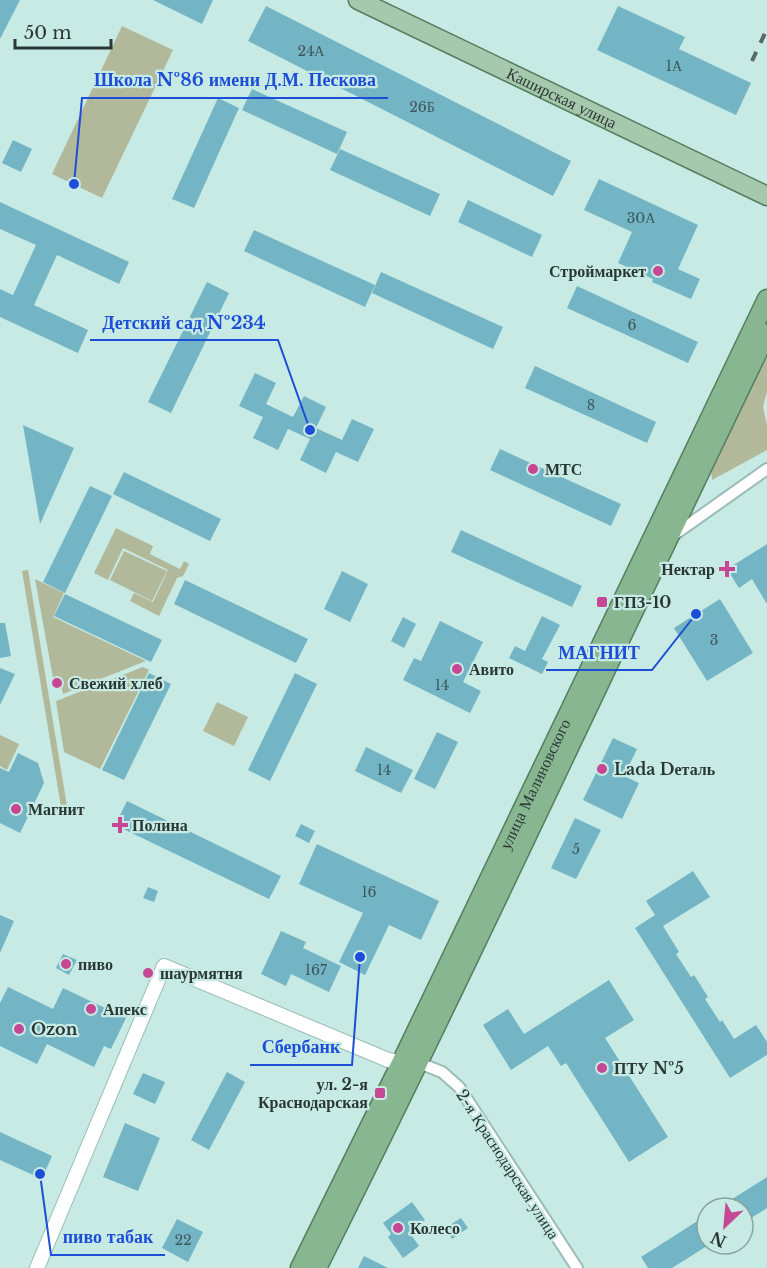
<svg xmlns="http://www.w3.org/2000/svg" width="767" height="1268" font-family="'Libre Baskerville',serif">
<rect width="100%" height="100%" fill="#c7eae4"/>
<g fill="#b2b99a">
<polygon points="122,26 173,50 102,198 52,174"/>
<polygon points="767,357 767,392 763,407 767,425 767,450 712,480 711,469"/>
<polygon points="116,528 153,546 150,554 180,569 184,561 189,564 183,576 177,578 159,616 130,601 134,593 153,602 168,570 123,548 108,580 94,573"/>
<polygon points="124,551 167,571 152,601 110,580"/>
<polygon points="28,570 67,806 61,807 22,571"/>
<polygon points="35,579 64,593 53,617 146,661 63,694 60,678 53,678"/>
<polygon points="143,667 149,670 100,769 64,752 56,701"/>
<polygon points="217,702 248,717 234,746 203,731"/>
<polygon points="0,735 19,744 7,770 0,766"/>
</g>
<g fill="#74b5c5">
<polygon points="0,0 20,0 0,39"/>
<polygon points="153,0 213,0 202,24"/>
<polygon points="266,6 571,161 553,196 248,41"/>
<polygon points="618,6 685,37 679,49 751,83 736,115 597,50"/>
<polygon points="252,89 347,132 337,154 242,110"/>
<polygon points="218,98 239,108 194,208 172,199"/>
<polygon points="13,140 32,149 21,172 2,163"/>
<polygon points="340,149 440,194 430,216 330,170"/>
<polygon points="599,179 698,225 678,269 700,279 691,299 652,282 653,279 618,263 632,232 584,210"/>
<polygon points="468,200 542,235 532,257 458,222"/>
<polygon points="0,202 129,262 119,284 57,255 34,305 88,330 78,353 0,317 0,289 13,295 36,245 0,229"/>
<polygon points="254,230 375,285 365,307 244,251"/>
<polygon points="381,272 503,327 493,349 372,293"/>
<polygon points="207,282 229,293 171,413 148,402"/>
<polygon points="577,286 698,342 688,363 567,308"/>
<polygon points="535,366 656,422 647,443 525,388"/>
<polygon points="255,373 276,383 266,404 293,417 304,396 326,407 316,428 342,440 352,419 374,429 358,462 336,452 326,473 300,460 310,439 288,429 278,450 253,438 263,417 239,406"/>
<polygon points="23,425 74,448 40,524"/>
<polygon points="500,449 621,504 611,526 490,470"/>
<polygon points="124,472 221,519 210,541 113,494"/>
<polygon points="90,486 112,496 65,593 43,582"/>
<polygon points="461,530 582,586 572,607 451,552"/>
<polygon points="767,544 767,604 752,579 739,588 727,569"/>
<polygon points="342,571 368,584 350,622 324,609"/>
<polygon points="185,580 308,639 296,663 174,604"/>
<polygon points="65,594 162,640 151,662 54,616"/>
<polygon points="720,599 753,653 707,681 674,628"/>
<polygon points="542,616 560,625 542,659 548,662 542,674 509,658 515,646 525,651"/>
<polygon points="403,617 416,624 404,648 391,641"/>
<polygon points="440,621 483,642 463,682 481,691 470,713 403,680 414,658 421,661"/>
<polygon points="0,623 5,623 11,656 0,658"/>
<polygon points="0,668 15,674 0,705"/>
<polygon points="149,673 171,684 124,780 102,770"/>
<polygon points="295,673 317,684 270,781 248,770"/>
<polygon points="437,732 458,742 435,789 414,779"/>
<polygon points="613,738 637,749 624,776 639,783 622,819 583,800"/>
<polygon points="366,747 413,770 401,793 355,771"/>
<polygon points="18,753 38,763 44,783 20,833 0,823 0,768 9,772"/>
<polygon points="127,801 281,876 269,899 115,825"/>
<polygon points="575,818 601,830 576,879 551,868"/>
<polygon points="301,824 315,831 309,843 295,836"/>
<polygon points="317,844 439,901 421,940 389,925 365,975 339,962 363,913 299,884"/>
<polygon points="693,871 710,897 663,926 679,952 676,954 691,977 694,975 708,997 705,999 720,1022 722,1020 734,1039 756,1025 767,1042 767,1055 730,1078 635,928 655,915 646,901"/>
<polygon points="148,887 158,891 154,902 143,898"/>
<polygon points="0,915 14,921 0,953"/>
<polygon points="281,931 306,942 303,948 341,966 329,992 291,974 286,986 261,974"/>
<polygon points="63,954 77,960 69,975 56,968"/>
<polygon points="609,980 634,1020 605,1038 668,1137 629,1162 566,1063 561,1066 548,1046 511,1070 483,1025 508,1009 524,1034"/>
<polygon points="8,987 53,1009 63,988 126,1018 111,1049 104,1046 94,1067 47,1044 37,1064 0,1046 0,1003"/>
<polygon points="227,1072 245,1082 209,1150 191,1140"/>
<polygon points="143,1073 165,1082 155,1104 133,1094"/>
<polygon points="125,1123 160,1138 138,1191 103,1177"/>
<polygon points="0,1132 52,1156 42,1179 0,1160"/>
<polygon points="767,1177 767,1208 743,1223 743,1208 718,1208"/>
<polygon points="412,1202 425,1220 409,1232 419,1246 403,1258 388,1237 391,1234 383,1223"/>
<polygon points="707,1215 707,1246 672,1268 648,1268 641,1257"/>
<polygon points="461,1218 468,1228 452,1239 445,1228"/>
<polygon points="177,1219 203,1232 188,1262 162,1248"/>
<polygon points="364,1256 388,1268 358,1268"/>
</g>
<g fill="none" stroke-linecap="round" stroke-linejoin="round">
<g stroke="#9abcb6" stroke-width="14">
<g id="minor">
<polyline points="671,537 767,469"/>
<polyline points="419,1063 442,1072 459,1087 577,1268"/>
</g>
</g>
<g stroke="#9abcb6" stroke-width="16">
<polyline id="tertiary" points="37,1268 164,966 388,1060 408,1063"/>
</g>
<g stroke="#547e5f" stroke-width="21">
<g id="primary">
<path id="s1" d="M 358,0 L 767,196"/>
</g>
</g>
<g stroke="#547e5f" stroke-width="21">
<g id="trunk">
<path id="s2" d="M 300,1268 L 401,1063 L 767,299"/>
<path d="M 317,1268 C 472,959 616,644 767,333"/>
</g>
</g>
<use href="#minor" stroke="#fff" stroke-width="10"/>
<use href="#tertiary" stroke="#fff" stroke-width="14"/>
<use href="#primary" stroke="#a6c8ac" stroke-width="18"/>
<use href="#trunk" stroke="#88b690" stroke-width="18"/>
<polyline stroke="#566a66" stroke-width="4" stroke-dasharray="10 10" stroke-linecap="butt" points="752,61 767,29"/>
</g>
<g fill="#c64794" stroke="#c7eae4" stroke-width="2">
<circle cx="658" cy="271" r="6"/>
<circle cx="533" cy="469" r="6"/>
<path d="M724 560h6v6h6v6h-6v6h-6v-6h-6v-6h6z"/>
<rect x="596" y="596" width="12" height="12" rx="3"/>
<circle cx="457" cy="669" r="6"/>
<circle cx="57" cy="683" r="6"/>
<circle cx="602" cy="769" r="6"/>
<circle cx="16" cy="809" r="6"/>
<path d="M117 816h6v6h6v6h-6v6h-6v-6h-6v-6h6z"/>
<circle cx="66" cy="964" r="6"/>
<circle cx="148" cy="973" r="6"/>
<circle cx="91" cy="1009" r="6"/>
<circle cx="19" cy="1029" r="6"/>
<circle cx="602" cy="1068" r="6"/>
<rect x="374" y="1087" width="12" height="12" rx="3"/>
<circle cx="398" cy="1228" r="6"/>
</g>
<g text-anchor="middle" stroke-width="4.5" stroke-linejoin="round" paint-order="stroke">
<g font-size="14" fill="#3c5759">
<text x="311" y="56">24А</text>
<text x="674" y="71">1А</text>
<text x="422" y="112">26Б</text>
<text x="641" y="223">30А</text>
<text x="632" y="330">6</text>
<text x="591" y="410">8</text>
<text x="714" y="645">3</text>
<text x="442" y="690">14</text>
<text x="384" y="775">14</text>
<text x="576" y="854">5</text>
<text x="369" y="897">16</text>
<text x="316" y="975">167</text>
<text x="183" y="1245">22</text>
</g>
<g font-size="16" fill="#2a3835" stroke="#c7eae4">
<text dy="6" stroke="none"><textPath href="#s1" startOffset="226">Каширская улица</textPath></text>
<text dy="6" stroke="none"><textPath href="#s2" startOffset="538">улица Малиновского</textPath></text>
<text transform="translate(508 1164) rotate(57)" y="6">2-я Краснодарская улица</text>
</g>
<g font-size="16" font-weight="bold" fill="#2a3835" stroke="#c7eae4" text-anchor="start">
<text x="646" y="277" text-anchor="end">Строймаркет</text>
<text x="545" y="475">МТС</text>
<text x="715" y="575" text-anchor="end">Нектар</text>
<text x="614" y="608">ГПЗ-10</text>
<text x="469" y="675">Авито</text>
<text x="69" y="689">Свежий хлеб</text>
<text x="614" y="775">Lada Dеталь</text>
<text x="28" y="815">Магнит</text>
<text x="132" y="831">Полина</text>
<text x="78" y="970">пиво</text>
<text x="160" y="979">шаурмятня</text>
<text x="103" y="1015">Апекс</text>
<text x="31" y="1035">Ozon</text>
<text x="614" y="1074">ПТУ №5</text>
<text x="368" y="1090" text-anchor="end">ул. 2-я<tspan x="368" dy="18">Краснодарская</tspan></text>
<text x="410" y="1234">Колесо</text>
</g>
</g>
<path fill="none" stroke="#1d4ed8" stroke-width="2" d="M74 184L82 98H388M310 430L278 340H90M696 614L652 670H546M360 957L352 1065H250M40 1174L51 1255H165"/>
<g fill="#1d4ed8" stroke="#c7eae4" stroke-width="2">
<circle cx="74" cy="184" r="6"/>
<circle cx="310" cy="430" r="6"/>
<circle cx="696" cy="614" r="6"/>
<circle cx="360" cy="957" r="6"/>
<circle cx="40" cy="1174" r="6"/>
</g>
<g font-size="18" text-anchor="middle" font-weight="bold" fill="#1d4ed8" stroke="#c7eae4" stroke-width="4.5" stroke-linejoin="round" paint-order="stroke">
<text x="235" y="86">Школа №86 имени Д.М. Пескова</text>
<text x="184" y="329">Детский сад №234</text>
<text x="599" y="659">МАГНИТ</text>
<text x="301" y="1053">Сбербанк</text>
<text x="108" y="1243">пиво табак</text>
</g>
<g transform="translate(725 1226) rotate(206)"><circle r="28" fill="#c7eae4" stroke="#88a39e" stroke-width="1.5"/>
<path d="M0-4.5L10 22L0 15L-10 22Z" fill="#c64794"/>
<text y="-9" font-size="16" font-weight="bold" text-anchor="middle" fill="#2a3835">N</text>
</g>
<path d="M15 39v9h96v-9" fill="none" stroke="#2a3835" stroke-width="3"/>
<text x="24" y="39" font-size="18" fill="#2a3835" stroke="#c7eae4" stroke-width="4.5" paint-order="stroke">50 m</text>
</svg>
